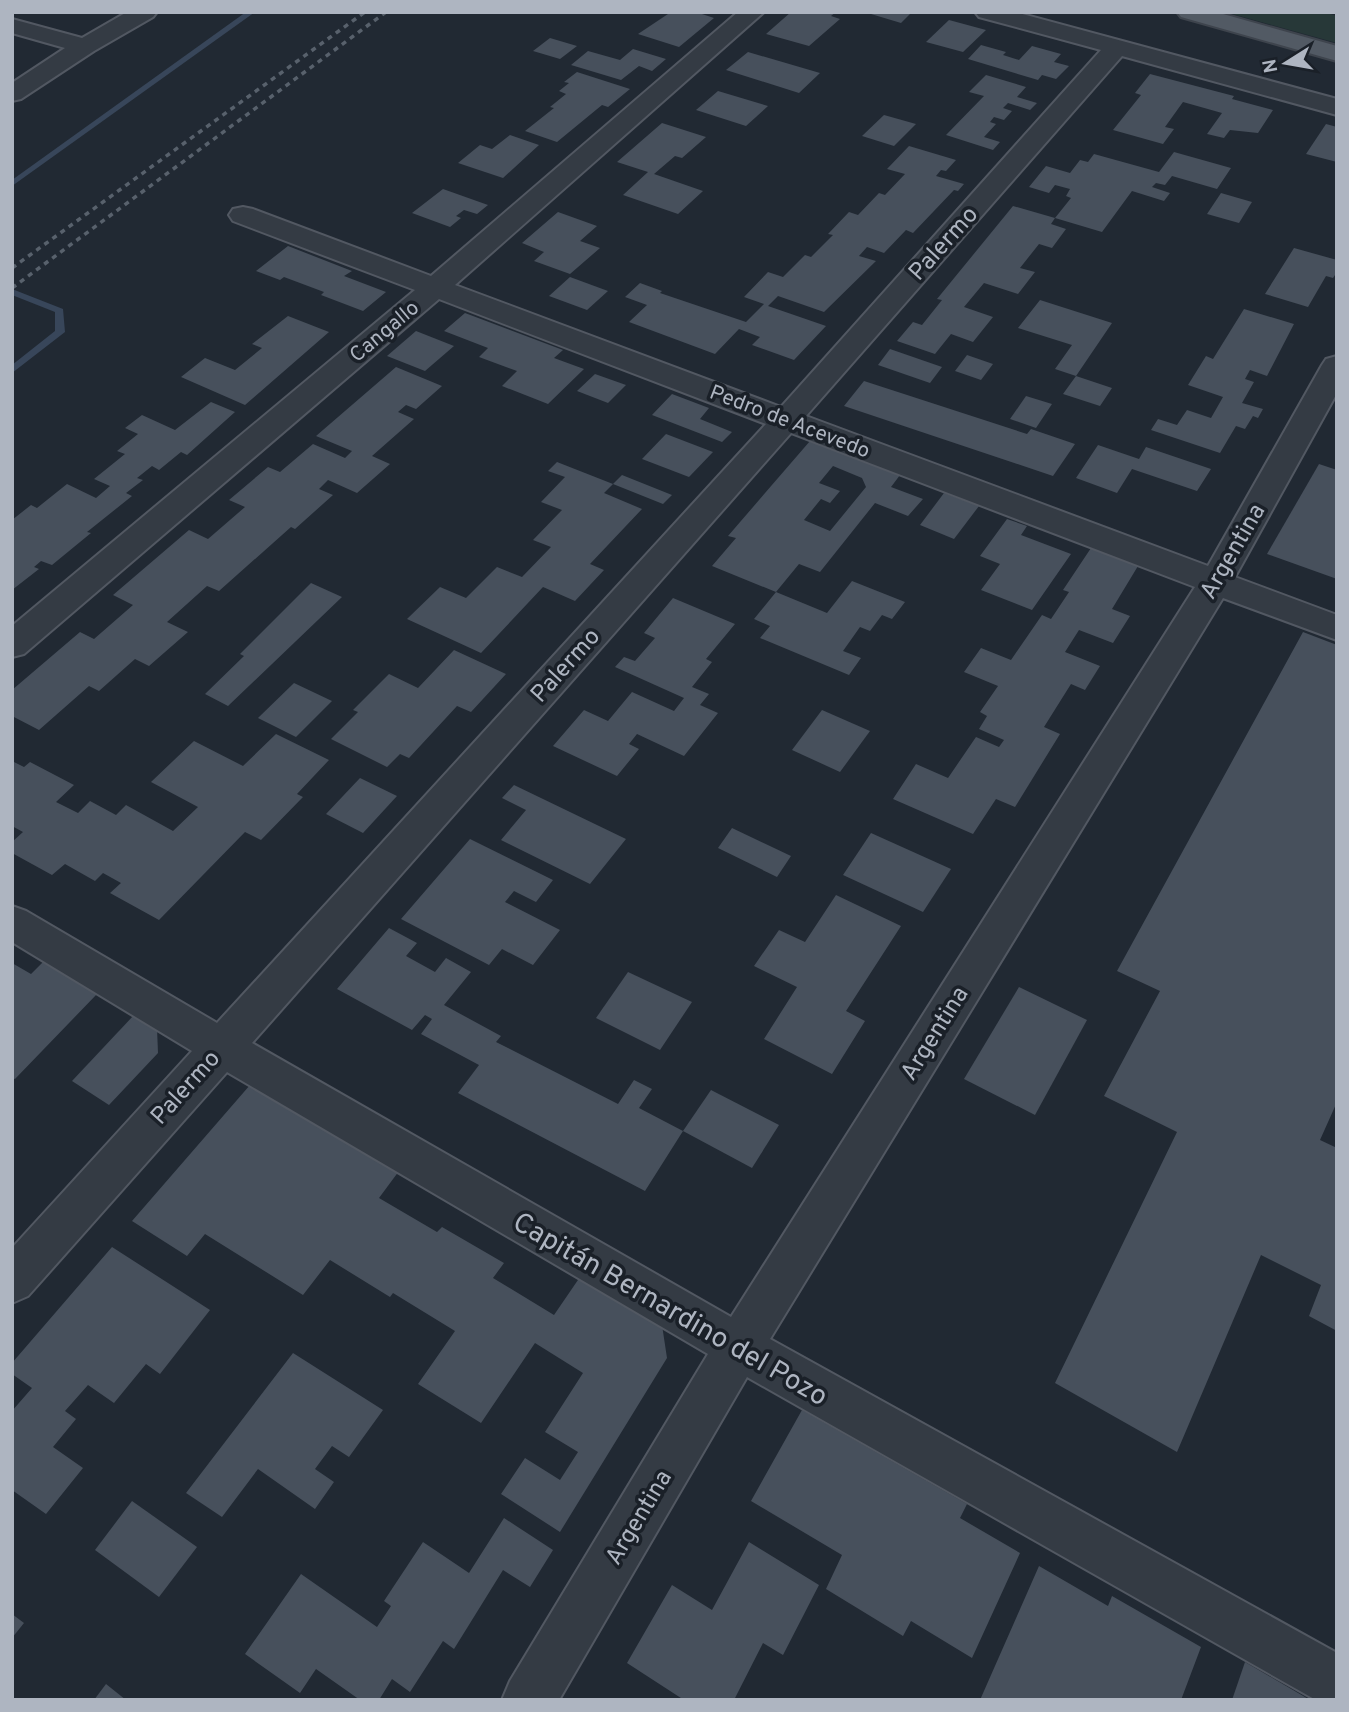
<svg xmlns="http://www.w3.org/2000/svg" width="1349" height="1712" font-family="Overpass,sans-serif">
<rect width="100%" height="100%" fill="#212933"/>
<polygon fill="#273838" points="1225,12 1323,12 1337,16 1337,43"/>
<g fill="none" stroke-linecap="round" stroke-linejoin="round">
<g fill="#38465a" fill-rule="evenodd">
<polygon points="246,12 255,12 12,186 12,180"/>
<polygon points="12,289 63,309 65,332 12,373 12,365 55,331 55,312 12,295"/>
</g>
</g>
<g fill="#47505c" fill-rule="evenodd">
<polygon points="671,12 696,12 714,18 679,47 638,34"/>
<polygon points="791,12 836,12 831,16 840,19 809,46 766,34"/>
<polygon points="873,12 912,12 901,23 871,14"/>
<polygon points="949,20 986,30 963,52 926,42"/>
<polygon points="550,38 577,46 560,59 533,51"/>
<polygon points="981,45 1006,52 1003,55 1019,60 1032,46 1061,54 1054,62 1069,66 1056,79 1042,75 1038,80 968,59"/>
<polygon points="633,49 666,59 652,71 639,66 621,80 571,65 588,51 620,60"/>
<polygon points="748,52 820,73 799,93 726,70"/>
<polygon points="577,72 630,89 608,107 602,105 557,142 525,131 554,108 550,107 566,94 559,91 569,83 564,82"/>
<polygon points="1150,74 1234,96 1232,99 1273,110 1258,133 1230,130 1224,138 1207,134 1222,113 1183,102 1165,127 1174,129 1163,144 1113,130 1141,95 1135,93"/>
<polygon points="986,75 1026,87 1017,97 1037,103 1030,110 1008,103 1003,108 1012,111 1004,120 994,117 990,122 996,124 984,137 1000,142 993,150 946,135 984,96 969,92"/>
<polygon points="718,91 768,106 746,126 696,110"/>
<polygon points="884,115 916,124 894,146 862,136"/>
<polygon points="662,123 706,137 682,158 675,156 654,174 703,191 678,214 623,195 648,172 617,162"/>
<polygon points="1326,124 1337,127 1337,162 1306,154"/>
<polygon points="510,135 539,145 503,178 458,163 480,145 492,149"/>
<polygon points="909,146 956,160 946,171 941,170 936,176 964,184 958,191 954,190 913,233 906,230 884,253 867,247 859,256 876,261 824,312 778,296 768,306 826,326 794,360 752,345 760,337 739,329 715,354 629,322 647,305 625,297 640,283 662,291 660,293 746,322 764,304 744,297 768,272 783,277 805,255 811,257 833,235 828,234 849,212 858,215 879,193 885,195 905,174 887,169"/>
<polygon points="1174,152 1231,168 1217,189 1172,176 1165,185 1156,183 1152,187 1170,193 1164,201 1132,191 1102,232 1055,218 1071,198 1066,196 1070,189 1055,185 1049,193 1029,187 1046,166 1070,173 1080,160 1088,162 1094,154 1159,172"/>
<polygon points="443,189 488,205 477,214 464,210 456,216 461,218 450,227 412,213"/>
<polygon points="1221,193 1252,202 1239,223 1207,214"/>
<polygon points="1013,206 1055,218 1051,224 1066,229 1052,248 1039,244 1020,268 1035,272 1018,294 984,283 964,307 993,317 973,342 951,334 935,354 897,341 913,322 922,325 942,300 937,299"/>
<polygon points="558,212 597,226 580,241 600,248 570,274 534,261 544,252 522,243"/>
<polygon points="288,246 352,271 344,276 386,292 363,311 321,295 324,292 284,277 280,280 256,271"/>
<polygon points="1294,248 1337,260 1337,272 1333,278 1326,276 1308,307 1265,294"/>
<polygon points="570,277 608,291 587,310 549,296"/>
<polygon points="1040,300 1112,323 1076,376 1112,388 1100,406 1063,394 1076,376 1055,369 1072,345 1018,328"/>
<polygon points="1244,309 1294,324 1267,376 1250,370 1245,379 1254,382 1242,403 1263,409 1258,418 1253,416 1245,429 1236,426 1220,453 1151,430 1158,419 1177,425 1187,410 1211,418 1223,397 1188,385 1206,356 1213,359"/>
<polygon points="465,313 563,350 554,358 584,369 548,404 502,386 517,371 479,357 488,348 444,331"/>
<polygon points="288,316 329,332 245,405 181,377 205,358 235,370 262,348 252,344"/>
<polygon points="416,331 454,346 425,371 387,356"/>
<polygon points="890,349 942,367 930,383 878,365"/>
<polygon points="967,355 993,364 981,380 955,371"/>
<polygon points="396,367 442,386 416,409 406,405 398,412 414,419 372,456 390,464 357,493 328,480 319,489 333,495 295,529 291,527 219,591 207,586 167,622 188,632 149,666 135,659 99,691 89,686 39,730 12,716 12,690 80,632 94,639 133,605 113,595 189,530 208,539 245,507 229,500 268,467 280,472 313,444 345,458 352,451 316,436"/>
<polygon points="595,374 626,385 608,403 577,391"/>
<polygon points="864,381 1027,434 1031,429 1075,444 1053,476 844,406"/>
<polygon points="672,394 709,408 700,419 732,432 722,442 652,415"/>
<polygon points="1026,396 1052,404 1036,428 1010,419"/>
<polygon points="211,402 235,412 187,455 181,452 159,470 152,466 137,478 143,480 126,493 132,496 87,532 91,533 52,565 41,561 34,567 39,569 12,590 12,520 31,505 37,508 67,484 96,498 110,486 94,479 125,454 117,451 138,434 125,428 142,415 175,430"/>
<polygon points="666,434 713,452 689,477 642,459"/>
<path d="M 810,441 L 900,475 L 891,487 L 923,499 L 908,516 L 875,503 L 820,572 L 799,564 L 776,592 L 712,566 L 736,538 L 728,536 ZM 833,466 L 862,478 L 866,487 L 830,531 L 804,520 L 821,499 L 830,503 L 840,491 L 819,483 Z"/>
<polygon points="1098,445 1139,459 1146,447 1211,469 1197,491 1132,469 1117,493 1076,478"/>
<polygon points="557,462 613,484 604,493 642,509 590,564 604,570 575,601 543,587 481,653 407,619 440,587 466,598 497,567 522,577 551,547 533,540 562,510 541,502 565,477 548,471"/>
<polygon points="1319,464 1337,470 1337,579 1267,554"/>
<polygon points="622,475 672,495 663,504 613,484"/>
<polygon points="944,493 979,506 954,539 920,525"/>
<polygon points="1007,519 1027,526 1021,535 1071,554 1032,610 981,590 1000,564 980,556"/>
<polygon points="1091,548 1138,566 1112,609 1130,616 1113,643 1079,630 1065,652 1100,666 1085,690 1071,684 1044,727 1060,734 1015,807 996,799 973,834 893,799 916,764 948,778 976,737 999,747 1004,740 979,729 987,716 980,712 998,686 964,672 981,648 1011,660 1042,615 1051,619 1069,592 1063,590"/>
<polygon points="852,581 905,602 892,619 882,615 870,631 860,627 843,651 861,658 849,675 760,638 770,626 754,619 776,592 827,613"/>
<polygon points="311,583 342,597 228,706 205,694 244,656 240,654"/>
<polygon points="673,598 735,624 706,659 712,662 692,687 709,694 700,705 718,713 684,756 637,734 629,744 639,749 617,776 553,746 584,710 608,721 632,692 674,711 684,698 615,667 624,657 635,661 655,638 644,633"/>
<polygon points="1303,632 1337,645 1337,1102 1320,1140 1337,1148 1337,1331 1309,1316 1321,1285 1261,1255 1177,1452 1055,1383 1177,1132 1104,1096 1160,991 1117,971"/>
<polygon points="454,650 506,674 471,712 457,706 409,758 400,754 387,767 331,739 358,712 353,710 389,674 418,688"/>
<polygon points="294,683 332,701 296,737 258,718"/>
<polygon points="822,710 870,731 840,772 792,750"/>
<polygon points="276,734 329,760 297,794 303,797 261,840 245,832 159,920 110,893 121,883 103,873 95,881 65,864 52,875 12,853 12,842 23,832 12,826 12,761 24,767 30,762 74,785 56,802 78,813 90,801 116,815 126,805 173,831 198,807 151,782 194,741 243,766"/>
<polygon points="360,778 397,796 363,833 326,814"/>
<polygon points="514,785 626,839 590,884 501,840 526,810 502,798"/>
<polygon points="732,828 791,856 777,877 718,848"/>
<polygon points="871,833 951,869 923,912 843,875"/>
<polygon points="470,839 553,880 536,902 514,891 505,902 560,930 533,965 502,949 489,965 401,919"/>
<polygon points="836,895 901,926 846,1011 865,1021 832,1074 764,1039 797,987 754,966 779,930 805,942"/>
<polygon points="389,928 417,943 406,956 435,972 446,958 471,972 444,1005 501,1036 496,1042 618,1104 634,1080 652,1089 639,1108 683,1131 645,1191 458,1093 479,1065 421,1034 432,1019 425,1015 412,1030 337,989"/>
<polygon points="43,962 97,994 15,1079 12,1078 12,963 31,974"/>
<polygon points="628,972 692,1002 660,1050 596,1018"/>
<polygon points="1019,987 1087,1020 1035,1115 964,1079"/>
<polygon points="134,1015 157,1028 158,1053 109,1105 72,1081"/>
<polygon points="250,1085 399,1171 379,1198 437,1232 442,1227 504,1263 493,1278 554,1315 580,1277 662,1325 667,1358 560,1532 501,1494 525,1458 560,1480 578,1452 545,1432 583,1373 535,1343 481,1423 418,1384 455,1331 393,1293 390,1297 330,1260 303,1295 205,1234 187,1256 132,1221"/>
<polygon points="711,1090 779,1125 752,1168 683,1131"/>
<polygon points="112,1247 210,1310 160,1374 146,1364 114,1403 88,1385 65,1411 76,1419 53,1447 83,1468 46,1514 12,1490 12,1411 32,1388 12,1374 12,1363"/>
<polygon points="293,1353 383,1410 349,1457 332,1446 315,1469 334,1482 315,1509 258,1469 222,1517 186,1493"/>
<polygon points="802,1410 967,1504 960,1518 1020,1553 972,1658 911,1621 903,1636 826,1589 842,1555 751,1501"/>
<polygon points="132,1501 197,1547 159,1597 95,1550"/>
<polygon points="504,1518 553,1550 530,1587 503,1570 454,1649 443,1641 410,1692 392,1679 379,1700 360,1700 316,1669 300,1693 245,1654 301,1574 377,1627 391,1606 384,1601 423,1542 469,1573"/>
<polygon points="749,1542 819,1585 783,1655 763,1643 734,1700 684,1700 627,1663 672,1585 712,1610"/>
<polygon points="1039,1566 1108,1606 1112,1596 1201,1647 1181,1700 980,1700"/>
<polygon points="12,1614 24,1623 12,1638"/>
<polygon points="1245,1662 1310,1700 1232,1700"/>
<polygon points="106,1684 126,1700 94,1700"/>
</g>
<g fill="none" stroke-linecap="round" stroke-linejoin="round">
<g stroke="#525862" stroke-width="4">
<g id="minor">
<polygon points="127,12 157,12 153,17 94,51 21,99 12,101 12,83 65,48 12,33 12,19 82,38"/>
<path d="M 738,12 L 764,12 L 455,285 L 781,407 L 1101,50 L 979,17 L 975,12 L 1015,12 L 1337,99 L 1337,115 L 1122,56 L 806,416 L 1208,566 L 1322,365 L 1326,359 L 1337,356 L 1337,393 L 1235,577 L 1337,615 L 1337,640 L 1223,598 L 770,1339 L 1337,1653 L 1337,1700 L 1316,1700 L 747,1377 L 559,1700 L 502,1700 L 510,1681 L 708,1354 L 227,1072 L 28,1296 L 12,1303 L 12,1248 L 192,1051 L 12,942 L 12,906 L 26,911 L 217,1023 L 766,424 L 439,299 L 24,654 L 12,657 L 12,626 L 415,290 L 233,221 L 229,215 L 233,209 L 243,207 L 253,209 L 431,276 ZM 791,433 L 1195,587 L 731,1317 L 252,1043 Z"/>
</g>
</g>
<g stroke="#3e444d" stroke-width="4">
<polygon id="primary" points="1177,12 1216,12 1337,46 1337,61 1181,17"/>
</g>
<use href="#minor" fill="#343b44" fill-rule="evenodd"/>
<use href="#primary" fill="#525a64" fill-rule="evenodd"/>
<g stroke="#58616c" stroke-width="3.5" stroke-dasharray="5 5" stroke-linecap="butt">
<polyline points="12,268 365,12"/>
<polyline points="12,288 386,12"/>
</g>
</g>
<g text-anchor="middle" stroke-width="7" stroke-linejoin="round" paint-order="stroke">
<g font-size="21" fill="#aeb5c1" stroke="#1a2028">
<text transform="translate(384 331) rotate(-40)" y="7">Cangallo</text>
<text transform="translate(790 421) rotate(21)" y="7">Pedro de Acevedo</text>
</g>
<g font-size="24" fill="#aeb5c1" stroke="#1a2028">
<text transform="translate(943 243) rotate(-48)" y="8">Palermo</text>
<text transform="translate(1232 551) rotate(-60)" y="8">Argentina</text>
<text transform="translate(565 665) rotate(-48)" y="8">Palermo</text>
<text transform="translate(934 1033) rotate(-58)" y="8">Argentina</text>
<text transform="translate(185 1087) rotate(-48)" y="8">Palermo</text>
<text transform="translate(638 1517) rotate(-59)" y="8">Argentina</text>
</g>
<g font-size="28" fill="#aeb5c1" stroke="#1a2028">
<text transform="translate(671 1308) rotate(30)" y="10">Capitán Bernardino del Pozo</text>
</g>
</g>
<rect width="1349" height="1712" fill="none" stroke="#aeb5c1" stroke-width="28"/>
<g transform="translate(1286 63) rotate(259)" stroke="#1a2028" stroke-width="5" paint-order="stroke">
<path d="M0-5L12 26L0 18L-12 26Z" fill="#aeb5c1"/>
<text y="-10" font-size="19" font-weight="bold" text-anchor="middle" fill="#aeb5c1">N</text>
</g>
</svg>
